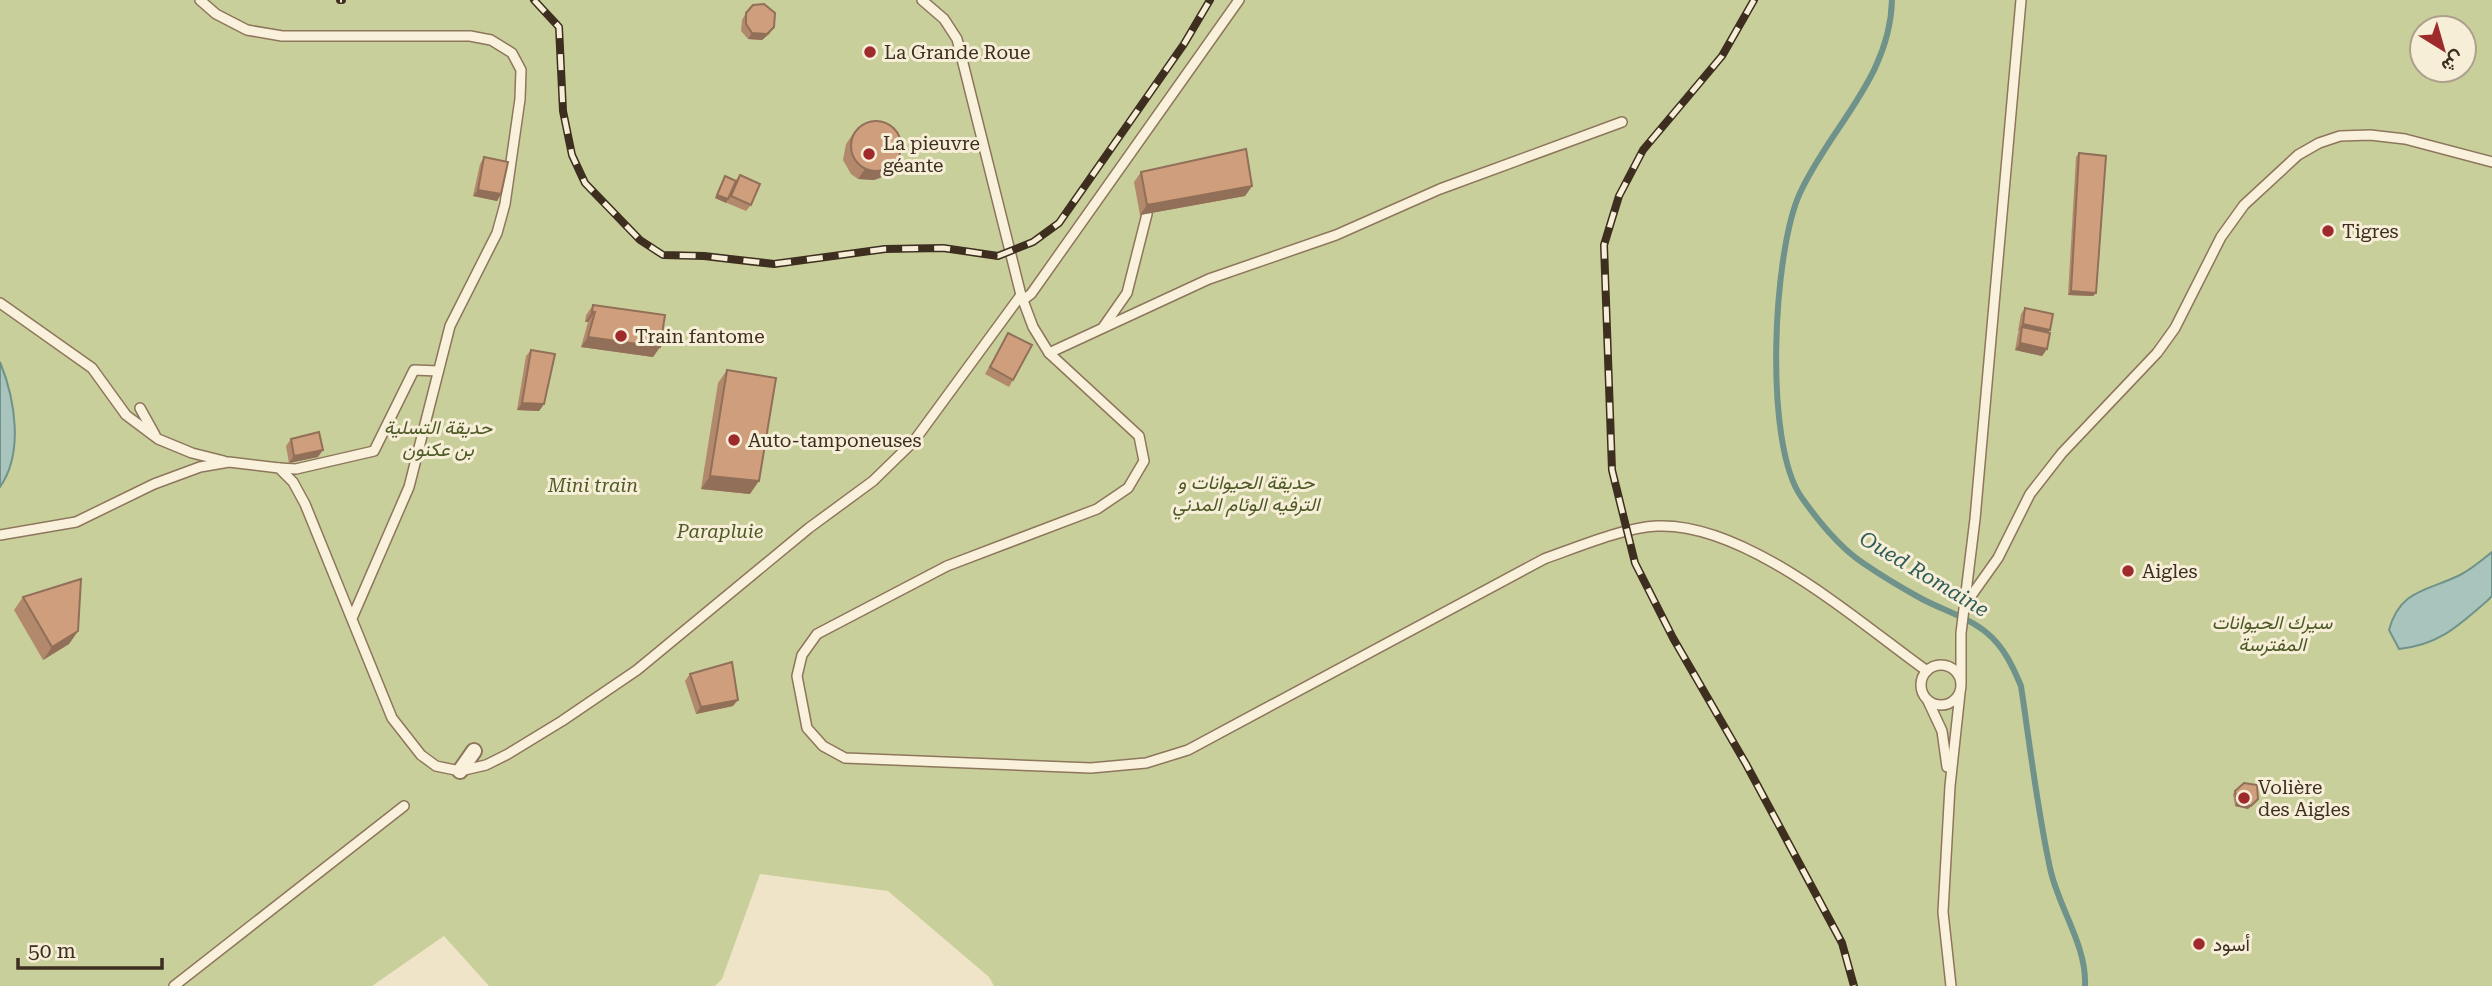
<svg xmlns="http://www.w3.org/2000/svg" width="2492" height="986" font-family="'Roboto Serif',Vazirmatn,serif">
<rect width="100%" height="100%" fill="#f0e4c8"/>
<path fill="#c9cf9b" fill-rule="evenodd" d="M 0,0 L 2492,0 L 2492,986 L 994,986 L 989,977 L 888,891 L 760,874 L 722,979 L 715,986 L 489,986 L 444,936 L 372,986 L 0,986 ZM 2422,28 L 2464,28 L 2464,70 L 2422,70 Z"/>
<g fill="#a9c4bc" stroke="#6f938a" stroke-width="2">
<path d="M 0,362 C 15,399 24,453 0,487 Z"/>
<path d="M 2492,552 L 2492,596 L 2487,601 C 2458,626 2439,645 2399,649 L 2389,630 C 2400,589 2428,591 2460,575 C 2472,569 2482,560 2492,552 Z"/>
</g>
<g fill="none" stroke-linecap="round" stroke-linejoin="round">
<path stroke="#6f938a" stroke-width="6" d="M 1892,0 C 1890,78 1831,126 1800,193 C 1773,251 1763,445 1802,498 C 1819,522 1839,547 1863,563 C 1882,576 1902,588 1922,599 C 1943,610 1969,618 1987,633 C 2004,647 2013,667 2021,686 C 2030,746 2037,808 2050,868 C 2058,907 2087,945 2085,986"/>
<g stroke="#8d765c" stroke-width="12">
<g id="service">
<polyline points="200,0 216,14 247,30 282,36 470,36 491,40 512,53 521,70 520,99 505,204 497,233 450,326 409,487 353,616"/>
<polyline points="922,0 944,19 957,39 1021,295 1033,327 1049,353"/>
<path d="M 1622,122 L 1440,189 L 1336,235 L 1209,279 L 1049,353 L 1139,436 L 1144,461 L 1128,488 L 1097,509 L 947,566 L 817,634 L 802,655 L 797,676 L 807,728 L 823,746 L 845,758 L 1091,768 L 1146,763 L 1188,750 L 1544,559 C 1575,548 1625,527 1657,526 C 1746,522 1857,621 1927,671"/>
<polyline points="1023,300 1031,294 1239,0"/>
<polyline points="0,303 92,368 126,415 158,439 192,453 224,461"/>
<polyline points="1104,326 1127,293 1147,214"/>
<polyline points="140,408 155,435"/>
<polyline points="279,468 296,469 374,451 414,370 438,371"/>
<polyline points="0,535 76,522 154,484 200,467 229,462 279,468 293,482 305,504 392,718 421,755 436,766 460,771 486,765 508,754 562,721 637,670 809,528 873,481 914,441 1021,295"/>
<polyline points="1966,603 1998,558 2030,494 2062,453 2157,353 2175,328 2221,237 2244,205 2298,155 2319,143 2340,136 2370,135 2405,139 2492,162"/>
<circle cx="1941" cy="685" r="20"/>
<polyline points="1961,682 1961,633 1975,519 2021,0"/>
<polyline points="1928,701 1942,731 1947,767"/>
<polyline points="174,986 404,806"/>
<polyline points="1951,986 1943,912 1950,786 1960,693"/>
</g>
</g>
<g stroke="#8d765c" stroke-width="18">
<polyline id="pedestrian" points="460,771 474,751"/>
</g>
<use href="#service" stroke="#faf1dc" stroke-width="9"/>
<use href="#pedestrian" stroke="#faf1dc" stroke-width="14"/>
<g stroke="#3d2e20" stroke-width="8">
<g id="rail">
<polyline points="340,0 342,0"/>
<polyline points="534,0 559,27 563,111 572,155 585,183 640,240 663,255 704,256 774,264 885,249 943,248 998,256 1033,242 1059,223 1184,44 1210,0"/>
<polyline points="1754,0 1722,56 1643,150 1619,196 1604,245 1612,470 1635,563 1673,638 1746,764 1842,943 1854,986"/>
</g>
</g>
<use href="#rail" stroke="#f7eed8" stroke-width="5" stroke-dasharray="16" stroke-linecap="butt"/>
</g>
<g fill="#b2896c">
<polygon points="746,13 774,27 769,34 762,40 748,39 741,31 742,20"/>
<polygon points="853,134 892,165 882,177 874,180 858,179 851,174 843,160 846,144"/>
<polygon points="2079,153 2096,293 2093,296 2068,295 2076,157"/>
<polygon points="484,157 501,194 497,201 473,196 480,164"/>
<polygon points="1141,172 1252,186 1245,196 1140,215 1134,182"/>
<polygon points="740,175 751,205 746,211 715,198 725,176 735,181"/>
<polygon points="593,305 660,347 653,357 581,347 588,322 585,322 586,315"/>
<polygon points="2025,308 2050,330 2048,332 2047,349 2042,356 2015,350 2018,333 2019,331 2018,331 2021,314"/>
<polygon points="1008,333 1013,380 1009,387 985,374"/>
<polygon points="531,350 544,404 539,411 517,410 526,356"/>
<polygon points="727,370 750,494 701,489 718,383"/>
<polygon points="291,439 318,457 289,463 286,446"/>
<polygon points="23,597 78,631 69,644 43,660 14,610"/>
<polygon points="690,674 733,706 696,714 685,681"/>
<polygon points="2235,791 2256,802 2248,809 2235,806 2233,794"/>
</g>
<g fill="#916f58">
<polygon points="774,27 769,34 762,40 748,39 752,33"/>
<polygon points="899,155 882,177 874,180 858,179 865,169"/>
<polygon points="1252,186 1245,196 1140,215 1147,205"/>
<polygon points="478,190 501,194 497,201 473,196"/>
<polygon points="717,195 728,199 726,203 715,198"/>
<polygon points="2071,291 2096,293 2093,296 2068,295"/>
<polygon points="592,312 595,312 588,322 585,322"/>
<polygon points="2023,324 2050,330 2045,337 2022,327 2018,331"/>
<polygon points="588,337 660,347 653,357 581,347"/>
<polygon points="2020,343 2047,349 2042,356 2015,350"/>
<polygon points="522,403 544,404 539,411 517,410"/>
<polygon points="323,450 318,457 289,463 294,456"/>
<polygon points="710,476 759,481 750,494 701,489"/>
<polygon points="78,631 69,644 43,660 52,647"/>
<polygon points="738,700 733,706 696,714 701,707"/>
<polygon points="2258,799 2248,809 2235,806 2237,802"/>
</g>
<g fill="#cf9f7d" stroke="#916f58" stroke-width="2">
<polygon points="764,4 775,13 774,27 767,34 752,33 746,24 746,13 753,5"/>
<circle cx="876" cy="146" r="25"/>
<polygon points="1246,149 1252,186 1147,205 1141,172"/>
<polygon points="2079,153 2106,156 2096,293 2071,291"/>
<polygon points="484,157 508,162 501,194 478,190"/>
<polygon points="740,175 760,184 751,205 731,196"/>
<polygon points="725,176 736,181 728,199 717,195"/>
<polygon points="593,305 665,315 660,347 588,337 595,312 592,312"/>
<polygon points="2025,308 2053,314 2050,330 2023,324"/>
<polygon points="2022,327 2050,333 2047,349 2020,343"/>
<polygon points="1008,333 1032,345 1013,380 990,367"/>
<polygon points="531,350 555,354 544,404 522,403"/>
<polygon points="727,370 776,378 759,481 710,476"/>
<polygon points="319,432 323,450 294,456 291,439"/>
<polygon points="81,579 78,631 52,647 23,597"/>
<polygon points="732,662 738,700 701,707 690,674"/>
<polygon points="2244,783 2257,785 2258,799 2251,806 2237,802 2235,791"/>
</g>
<g fill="#9e2a2b" stroke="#f7eed8" stroke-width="2.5">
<circle cx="870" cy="52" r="7"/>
<circle cx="869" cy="154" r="7"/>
<circle cx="2328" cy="231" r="7"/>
<circle cx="621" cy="336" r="7"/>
<circle cx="734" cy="440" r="7"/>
<circle cx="2128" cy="571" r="7"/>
<circle cx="2244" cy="798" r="7"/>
<circle cx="2199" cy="944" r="7"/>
</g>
<g text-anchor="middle" stroke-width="6" stroke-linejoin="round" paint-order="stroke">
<g font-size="19" fill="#3d2e20" stroke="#f7eed8" text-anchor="start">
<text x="884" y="59">La Grande Roue</text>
<text x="883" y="150">La pieuvre<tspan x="883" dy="22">géante</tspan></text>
<text x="2342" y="238">Tigres</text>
<text x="635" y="343">Train fantome</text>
<text x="748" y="447">Auto-tamponeuses</text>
<text x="2142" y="578">Aigles</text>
<text x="2258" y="794">Volière<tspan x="2258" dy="22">des Aigles</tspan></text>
<text x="2213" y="951">أسود</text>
</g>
<g font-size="19" font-style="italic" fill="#4d5a26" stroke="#f7eed8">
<text x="438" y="434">حديقة التسلية<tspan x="438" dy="22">بن عكنون</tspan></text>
<text x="1246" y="489">حديقة الحيوانات و<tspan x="1246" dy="22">الترفيه الوئام المدني</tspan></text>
<text x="593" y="492">Mini train</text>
<text x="720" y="538">Parapluie</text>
<text x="2272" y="629">سيرك الحيوانات<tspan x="2272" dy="22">المفترسة</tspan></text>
</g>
<g font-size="21" font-style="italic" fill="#2f5d5a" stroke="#f7eed8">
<text transform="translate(1924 574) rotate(31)" y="7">Oued Romaine</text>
</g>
</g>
<g transform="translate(2443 49) rotate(143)"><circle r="33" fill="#f7eed8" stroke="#ada18e" stroke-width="2"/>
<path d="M0-5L12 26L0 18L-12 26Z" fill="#9e2a2b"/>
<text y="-10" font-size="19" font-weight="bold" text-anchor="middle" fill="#3d2e20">ش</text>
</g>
<path d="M18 958v10h144v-10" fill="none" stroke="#3d2e20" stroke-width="3.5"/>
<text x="28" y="958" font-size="21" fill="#3d2e20" stroke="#f7eed8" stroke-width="5" paint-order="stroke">50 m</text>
</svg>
